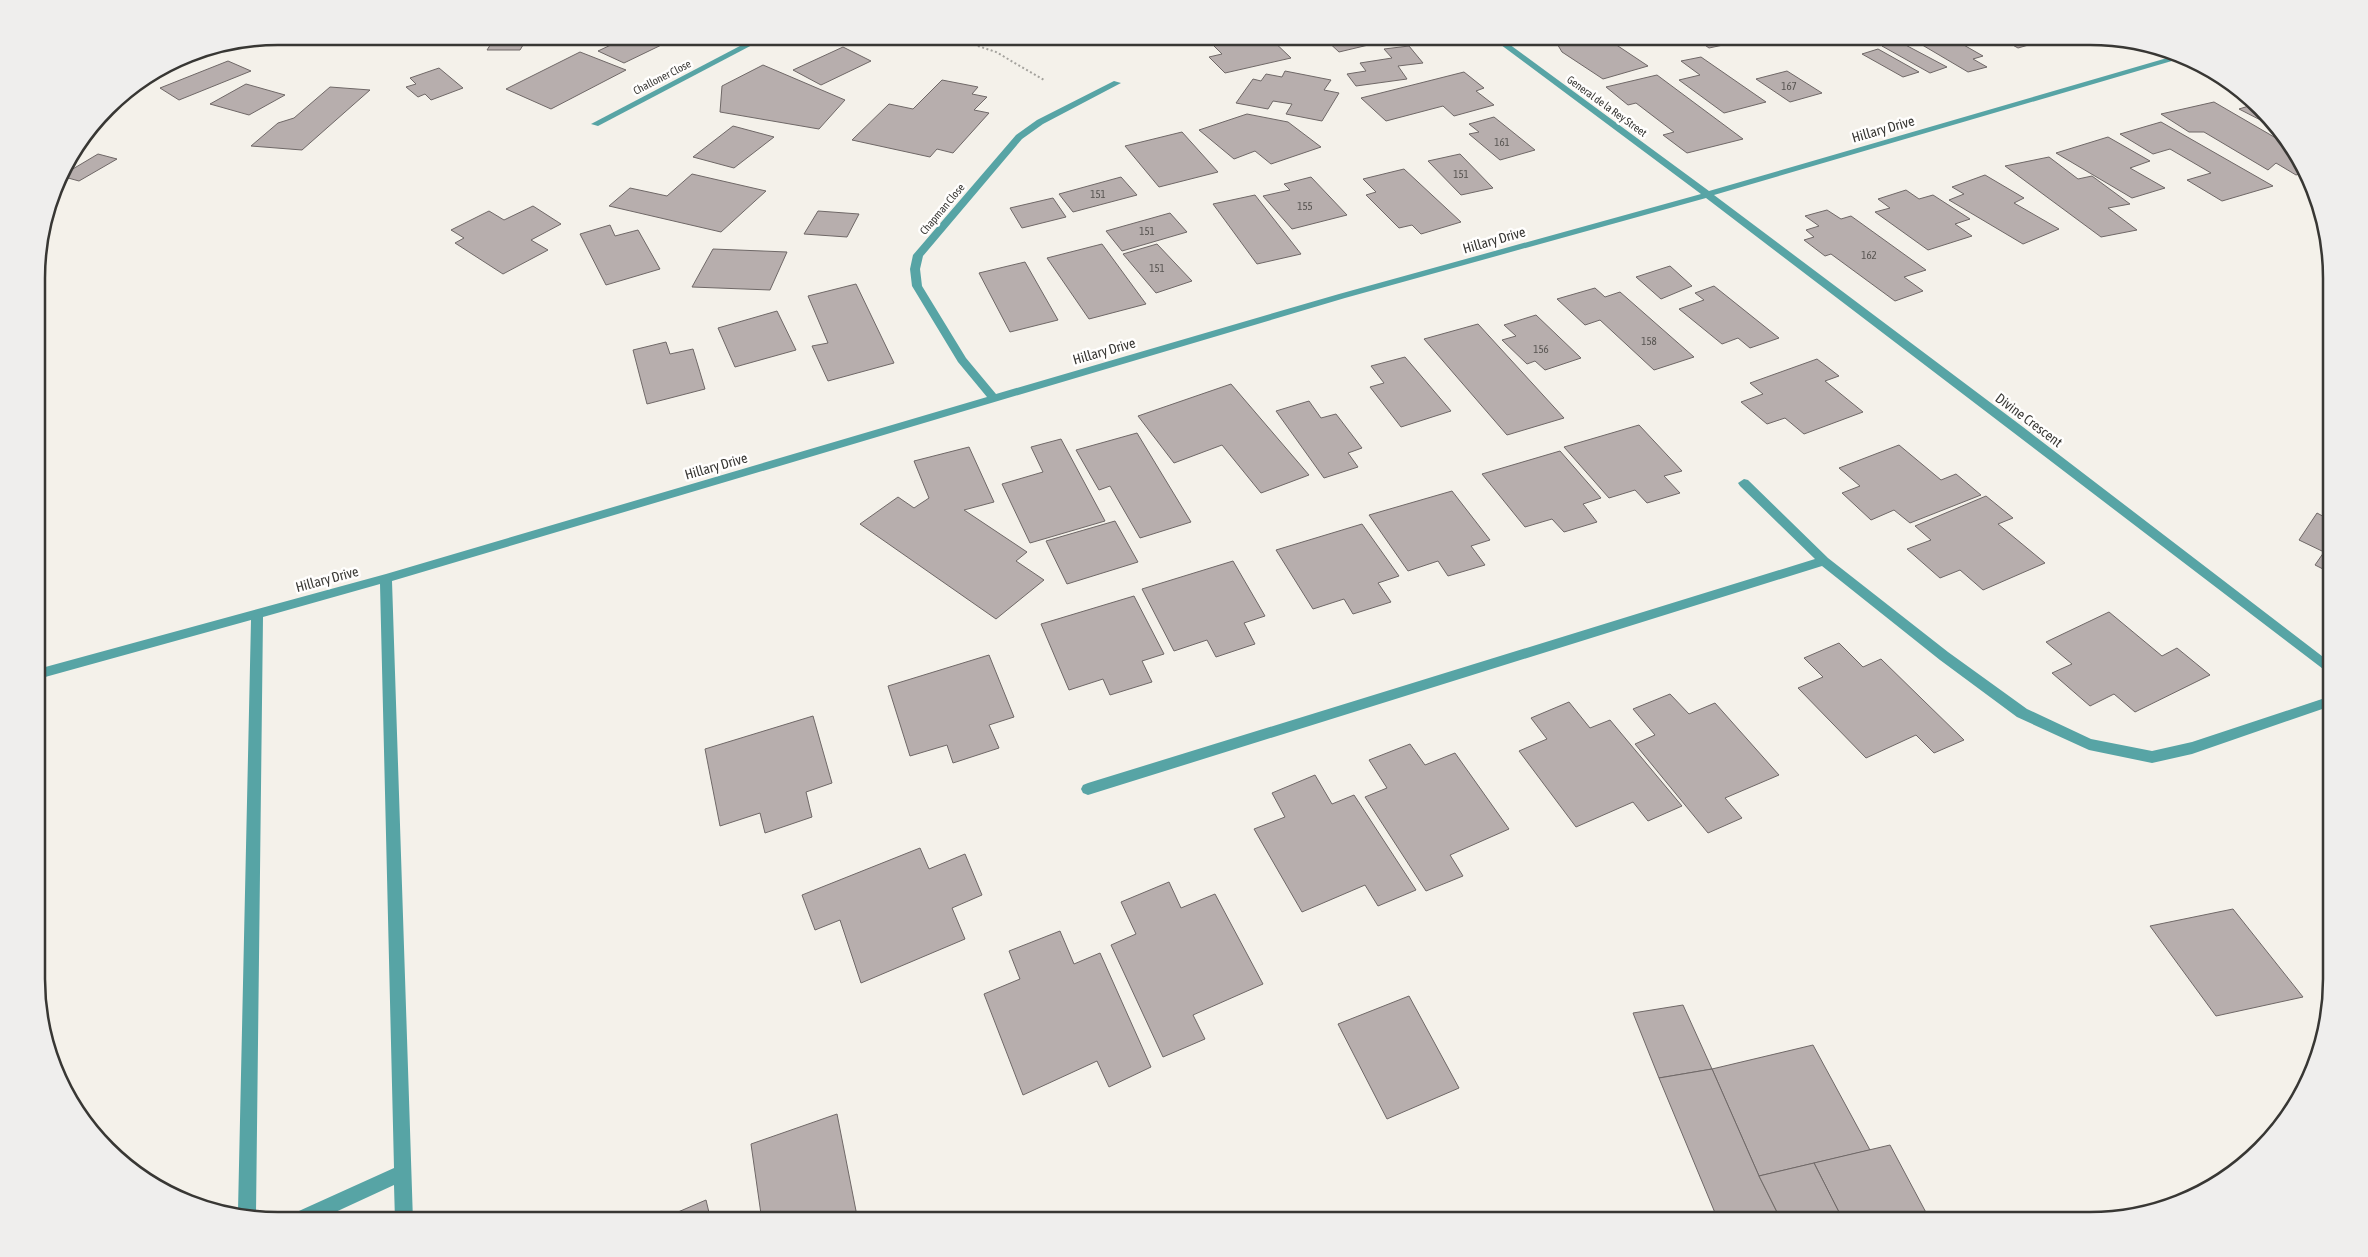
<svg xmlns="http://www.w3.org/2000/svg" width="2368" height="1257" font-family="'Asap Condensed',sans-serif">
<rect width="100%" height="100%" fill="#f4f1ea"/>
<g fill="#b7aead" stroke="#6f6867">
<polygon points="496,36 592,36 587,44 531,44 536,37 528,37 520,50 487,50"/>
<polygon points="630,36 680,36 624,63 598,51"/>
<polygon points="1244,36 1268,36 1291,58 1225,73 1209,57 1222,54 1211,43"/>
<polygon points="1311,36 1406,36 1339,52 1324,38 1315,40"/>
<polygon points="1540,36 1603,36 1648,66 1603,79 1562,52 1553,37"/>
<polygon points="1692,36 1753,36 1756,38 1709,48"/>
<polygon points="1907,36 1948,36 1983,56 1973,59 1987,67 1968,72"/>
<polygon points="1986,36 2038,36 2046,40 2018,48 2000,38 1993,40"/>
<polygon points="1898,41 1947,67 1930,73 1882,46"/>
<polygon points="1409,46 1423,63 1398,66 1407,79 1356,86 1347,74 1366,71 1360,63 1392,58 1384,49"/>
<polygon points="843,47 871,61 821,85 793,70"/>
<polygon points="1878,49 1919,72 1903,77 1862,54"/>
<polygon points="580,52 626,70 551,109 506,89"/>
<polygon points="1701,57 1766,102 1724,113 1679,80 1700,75 1681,61"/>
<polygon points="228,61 251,71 179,100 160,88"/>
<polygon points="763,65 845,100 819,129 720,112 722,86"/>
<polygon points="439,68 463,88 431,100 425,94 418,97 406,87 416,84 410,78"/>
<polygon points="1285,71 1331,80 1324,90 1339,93 1322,121 1286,114 1292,104 1273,101 1268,109 1236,103 1253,79 1261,81 1266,74 1282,77"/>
<polygon points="1787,71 1822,93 1790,102 1756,79"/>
<polygon points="1464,72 1484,88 1476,91 1494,105 1454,116 1443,106 1386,121 1361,98"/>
<polygon points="1657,75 1743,139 1687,153 1663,135 1674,132 1636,103 1628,105 1606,87"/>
<polygon points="942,80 978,87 972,94 987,97 974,110 989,113 953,153 937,149 930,157 852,140 889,104 913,109"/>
<polygon points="246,84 285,95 249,115 210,104"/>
<polygon points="330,87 370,90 302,150 251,146 278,123 294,118"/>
<polygon points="2244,93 2249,97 2278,129 2239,109 2252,105 2235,96"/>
<polygon points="2214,102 2293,148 2306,172 2296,175 2276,163 2268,170 2204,132 2189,132 2161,114"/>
<polygon points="1247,114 1288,122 1321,147 1271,164 1255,151 1234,159 1199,130"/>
<polygon points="1494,117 1535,150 1500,160 1469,134 1479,132 1469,124"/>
<polygon points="2161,122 2273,186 2222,201 2187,180 2211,173 2170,149 2153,154 2120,134"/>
<polygon points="733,126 774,137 734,168 693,157"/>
<polygon points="1182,132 1218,172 1159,187 1125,146"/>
<polygon points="2108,137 2150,161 2130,168 2165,188 2132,198 2056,153"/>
<polygon points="98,154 117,159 79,181 61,176"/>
<polygon points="1460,154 1493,188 1461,195 1428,161"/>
<polygon points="2049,157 2078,179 2092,176 2130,204 2108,208 2137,230 2101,237 2005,166"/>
<polygon points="1404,169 1461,222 1421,234 1412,225 1399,228 1366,195 1376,192 1363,179"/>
<polygon points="692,174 766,191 721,232 609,206 630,188 667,196"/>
<polygon points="1985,175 2024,198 2014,203 2059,229 2023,244 1949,200 1964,194 1952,187"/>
<polygon points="1121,177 1137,195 1073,212 1059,194"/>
<polygon points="1311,177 1347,215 1292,229 1263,196 1290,190 1284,184"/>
<polygon points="1906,190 1919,199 1933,195 1970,219 1955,224 1972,236 1928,250 1875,212 1890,208 1878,199"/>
<polygon points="1255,195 1301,254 1257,264 1213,204"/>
<polygon points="1053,198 1066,217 1022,228 1010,208"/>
<polygon points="533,206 561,224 531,240 548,250 503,274 455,243 464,238 451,230 489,211 504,220"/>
<polygon points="1827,210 1841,219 1851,216 1926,270 1904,277 1923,291 1895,301 1831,254 1825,256 1804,240 1814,237 1806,230 1819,226 1805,216"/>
<polygon points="818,211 859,214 847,237 804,234"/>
<polygon points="1170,213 1187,232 1122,251 1106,231"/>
<polygon points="610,225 615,236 638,230 660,269 606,285 580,234"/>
<polygon points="1102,244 1146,304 1089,319 1047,258"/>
<polygon points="1157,244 1192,281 1156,293 1123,254"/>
<polygon points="713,249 787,252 770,290 692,287"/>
<polygon points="1025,262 1058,320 1010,332 979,273"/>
<polygon points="1670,266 1692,286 1661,299 1636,277"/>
<polygon points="856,284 894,363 828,381 812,346 828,343 808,296"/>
<polygon points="1714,286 1779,338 1750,348 1738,338 1722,344 1679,309 1704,300 1695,293"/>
<polygon points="1595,288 1605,297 1620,292 1694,357 1654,370 1600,320 1585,325 1557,299"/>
<polygon points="777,311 796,350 735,367 718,328"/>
<polygon points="1536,315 1581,358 1545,370 1535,361 1527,364 1502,340 1516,336 1504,325"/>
<polygon points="1478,324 1564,418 1507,435 1424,339"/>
<polygon points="666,342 670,354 693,349 705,389 647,404 633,350"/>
<polygon points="1405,357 1451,411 1401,427 1370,387 1384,383 1371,366"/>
<polygon points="1817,359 1839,376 1825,381 1863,412 1804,434 1785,418 1767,424 1741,402 1763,394 1750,383"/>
<polygon points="1231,384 1309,475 1261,493 1222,445 1174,463 1138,416"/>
<polygon points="1309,401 1321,418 1336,414 1362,448 1348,453 1358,467 1324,478 1276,411"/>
<polygon points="1639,425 1682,471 1664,476 1680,493 1647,503 1635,490 1609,498 1564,447"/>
<polygon points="1137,433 1191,522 1140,538 1110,486 1099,490 1076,450"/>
<polygon points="1061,439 1105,521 1030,543 1002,484 1043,472 1031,447"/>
<polygon points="1899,445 1941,480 1956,474 1981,495 1910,523 1894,510 1871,520 1842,493 1860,486 1839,468"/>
<polygon points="969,447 994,502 964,510 1027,552 1016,561 1044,580 996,619 860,524 898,497 914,508 929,498 914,461"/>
<polygon points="1560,451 1601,498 1583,504 1597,522 1564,532 1552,519 1525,527 1482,474"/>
<polygon points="1452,491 1490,540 1471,546 1485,565 1448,576 1438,561 1408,571 1369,515"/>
<polygon points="1986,496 2013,518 1998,524 2045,563 1983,590 1960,570 1940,578 1907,549 1931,540 1915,526"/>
<polygon points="2317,513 2330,520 2331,573 2315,565 2324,552 2299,540"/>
<polygon points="1115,521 1138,562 1067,584 1046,541"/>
<polygon points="1362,524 1399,576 1378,583 1391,602 1353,614 1344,599 1313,609 1276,550"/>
<polygon points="1233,561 1265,616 1244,623 1255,644 1216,657 1207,640 1174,651 1142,589"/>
<polygon points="1134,596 1164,654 1142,661 1152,682 1110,695 1103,679 1069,690 1041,624"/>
<polygon points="2109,612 2162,656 2177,648 2210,675 2135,712 2114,694 2090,706 2052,673 2072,664 2046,642"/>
<polygon points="1839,643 1863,667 1881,659 1964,740 1934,753 1916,735 1866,758 1798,688 1823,677 1804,658"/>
<polygon points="989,655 1014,717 989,725 999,748 953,763 947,745 910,756 888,686"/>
<polygon points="1670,694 1689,714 1715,703 1779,775 1725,798 1742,818 1708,833 1635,744 1655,735 1633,709"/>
<polygon points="1569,702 1590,728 1610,720 1682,806 1648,821 1633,802 1576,827 1519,751 1547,739 1531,718"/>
<polygon points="813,716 832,783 806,792 812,817 765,833 760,813 720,826 705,749"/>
<polygon points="1410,744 1425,765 1455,753 1509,829 1450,855 1463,876 1426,891 1365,797 1387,788 1369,760"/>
<polygon points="1315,775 1332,804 1354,795 1416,890 1378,906 1365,885 1302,912 1254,829 1285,817 1272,793"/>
<polygon points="920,848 929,869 965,854 982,895 952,908 965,939 861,983 840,920 815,930 802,895"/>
<polygon points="1169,882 1181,908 1215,894 1263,984 1193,1015 1205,1039 1163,1057 1111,945 1136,934 1121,902"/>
<polygon points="2233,909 2303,997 2216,1016 2150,926"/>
<polygon points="1060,931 1074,964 1100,953 1151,1067 1109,1087 1097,1061 1023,1095 984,994 1020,979 1009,951"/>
<polygon points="1409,996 1459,1088 1387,1119 1338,1024"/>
<polygon points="1683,1005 1712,1069 1659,1078 1633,1013"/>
<polygon points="1813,1045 1870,1150 1759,1176 1712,1069"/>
<polygon points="1712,1069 1759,1176 1781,1220 1718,1220 1659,1078"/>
<polygon points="837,1114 858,1221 762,1221 751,1144"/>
<polygon points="1890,1145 1930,1220 1843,1220 1814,1163"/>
<polygon points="1814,1163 1843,1220 1781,1220 1759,1176"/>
<polygon points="706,1200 711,1221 657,1221"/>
</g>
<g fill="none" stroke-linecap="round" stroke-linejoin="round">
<polyline stroke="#a4a29d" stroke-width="2" stroke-dasharray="2 2.5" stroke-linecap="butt" points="948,36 996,52 1044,80"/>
<g fill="#57a4a5" fill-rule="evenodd">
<polygon points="759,36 769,36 598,126 591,124"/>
<polygon points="1489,36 1498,36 1709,191 2174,56 2182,58 1714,195 2023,427 2331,663 2331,675 1706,198 1345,298 392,581 413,1221 395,1221 394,1185 316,1221 287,1221 290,1215 394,1168 380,584 263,617 256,1213 255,1215 238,1211 251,620 38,679 38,669 386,574 987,397 958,362 912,286 910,269 913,255 1016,135 1037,120 1114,81 1121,83 1043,124 1022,139 923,256 920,269 922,286 966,358 996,394 1339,294 1701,194"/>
<polygon points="1744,479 1748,480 1828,558 1948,652 2027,709 2091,739 2152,751 2192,742 2331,696 2331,706 2192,754 2152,763 2089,750 2017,717 1940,660 1822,566 1088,795 1083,793 1081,789 1083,785 1088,783 1815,559 1740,486 1738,483"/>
</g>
</g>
<g text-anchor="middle" stroke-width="5" stroke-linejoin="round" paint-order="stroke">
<g font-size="11" fill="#383734" stroke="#fffefd">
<text transform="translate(662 77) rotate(-27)" y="4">Challoner Close</text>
<text transform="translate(1607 106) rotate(36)" y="4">General de la Rey Street</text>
<text transform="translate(942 209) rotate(-50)" y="4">Chapman Close</text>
</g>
<g font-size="11" fill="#585552">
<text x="1789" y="90">167</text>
<text x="1502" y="146">161</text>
<text x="1461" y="178">151</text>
<text x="1098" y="198">151</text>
<text x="1305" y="210">155</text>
<text x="1147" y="235">151</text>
<text x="1869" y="259">162</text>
<text x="1157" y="272">151</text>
<text x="1649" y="345">158</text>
<text x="1541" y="353">156</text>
</g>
<g font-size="14" fill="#383734" stroke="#fffefd">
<text transform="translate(1883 129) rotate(-16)" y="5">Hillary Drive</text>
<text transform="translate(1494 240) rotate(-16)" y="5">Hillary Drive</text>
<text transform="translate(1104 351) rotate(-16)" y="5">Hillary Drive</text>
<text transform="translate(2029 420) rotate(37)" y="5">Divine Crescent</text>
<text transform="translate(716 466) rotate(-16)" y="5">Hillary Drive</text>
<text transform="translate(327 579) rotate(-15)" y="5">Hillary Drive</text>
</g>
</g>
<path d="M0 0H2368V1257H0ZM278 45H2090A233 233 0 0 1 2323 278V979A233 233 0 0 1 2090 1212H278A233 233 0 0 1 45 979V278A233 233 0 0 1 278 45Z" fill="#efeeed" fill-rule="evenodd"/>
<path fill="none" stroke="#383734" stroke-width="2.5" d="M278 45H2090A233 233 0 0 1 2323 278V979A233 233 0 0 1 2090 1212H278A233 233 0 0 1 45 979V278A233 233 0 0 1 278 45Z"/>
</svg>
